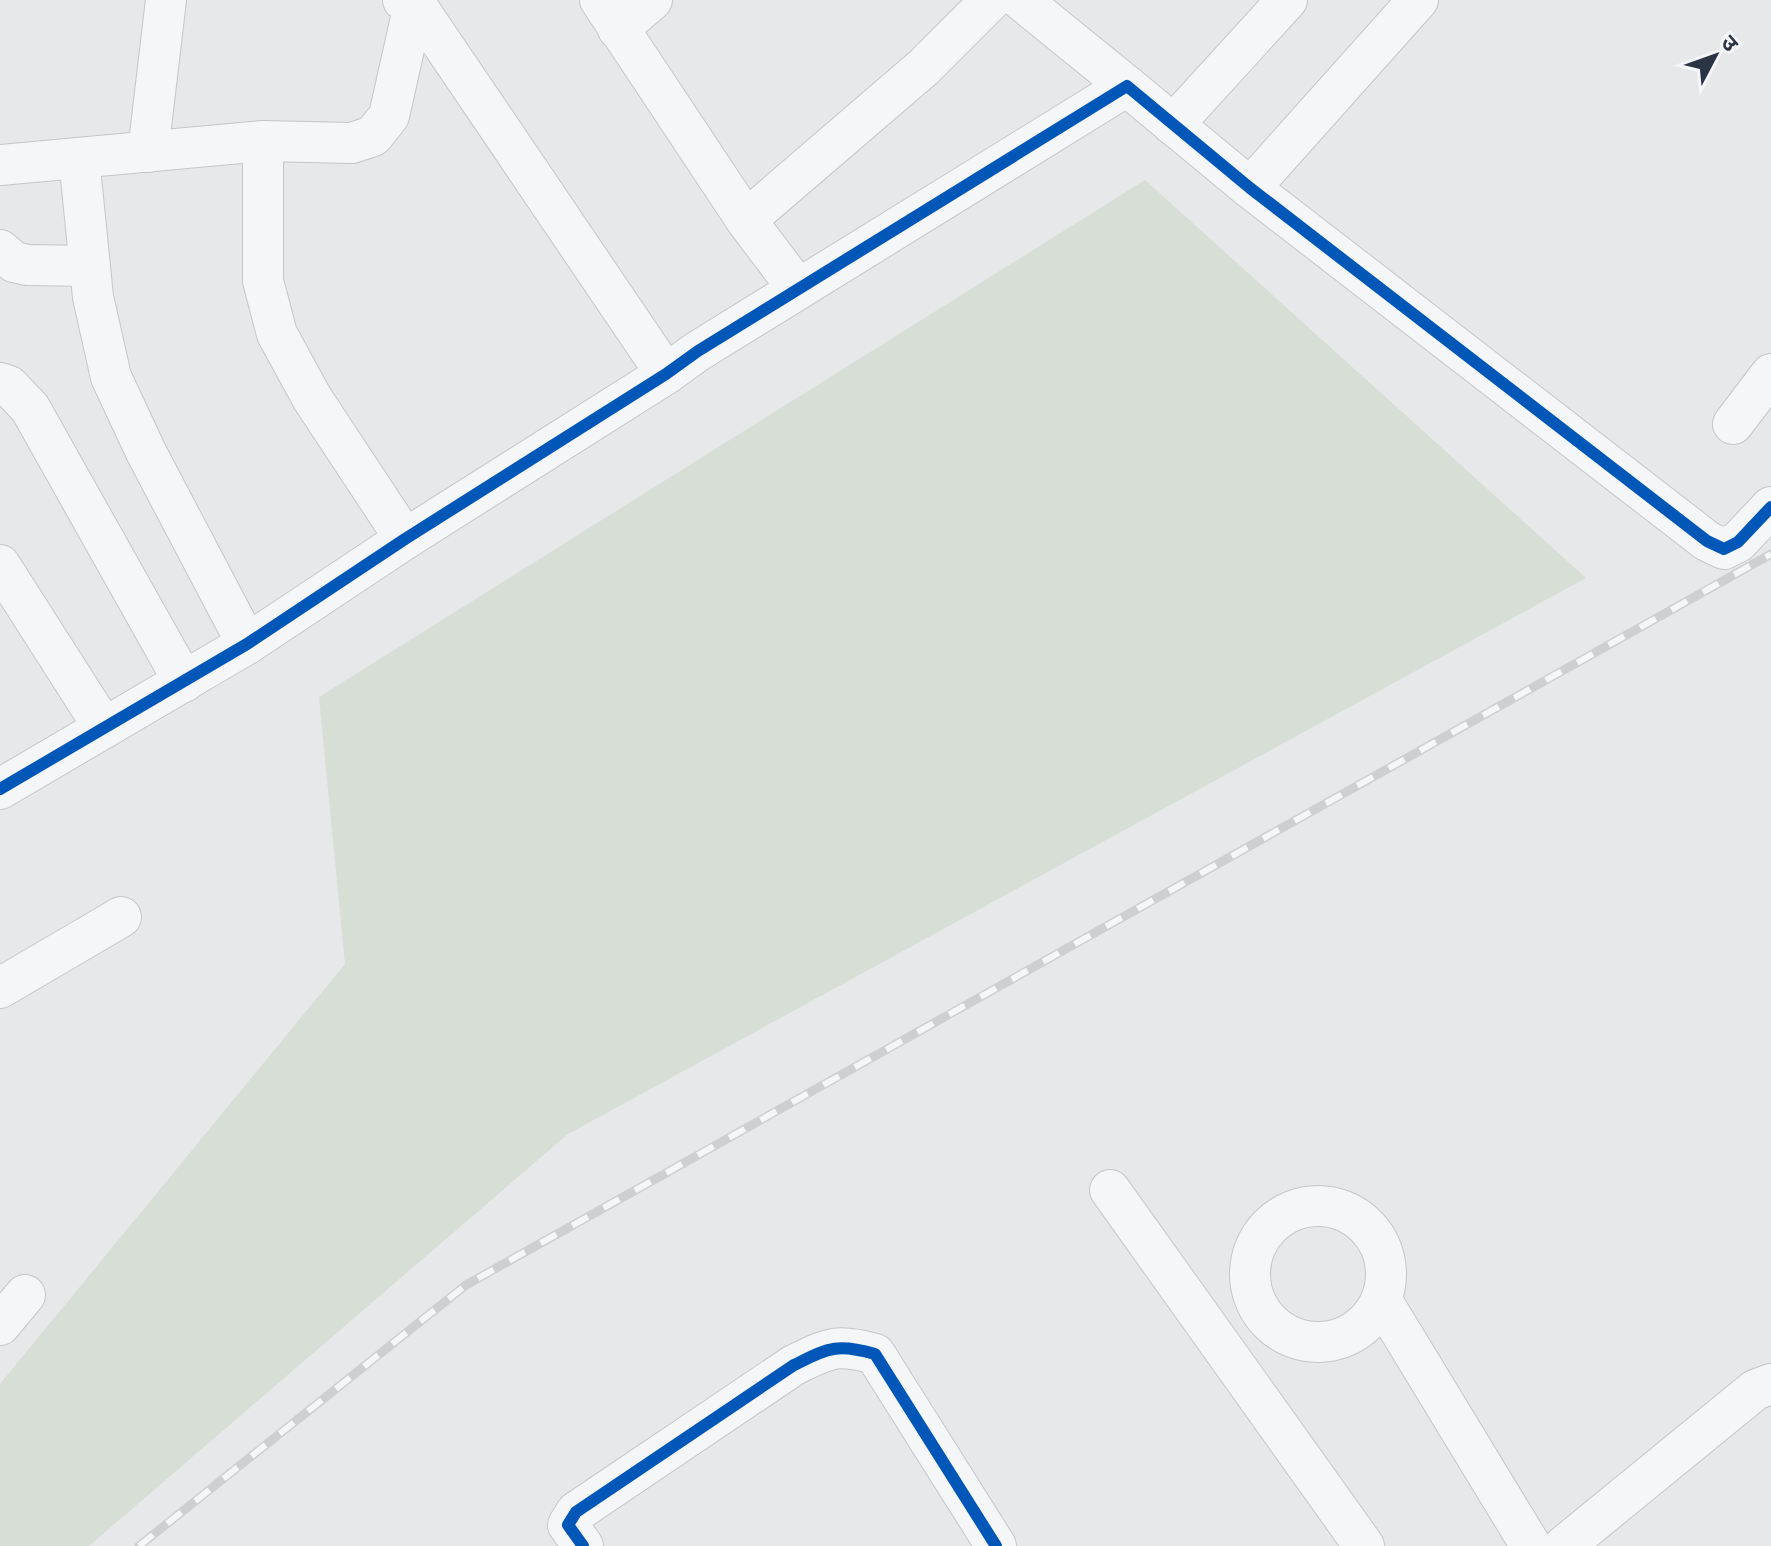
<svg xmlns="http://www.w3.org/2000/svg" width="1771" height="1546" font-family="'Noto Sans','Noto Sans Devanagari',sans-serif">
<rect width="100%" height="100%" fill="#e6e8ea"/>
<polygon fill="#d6ded6" points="1145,180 1586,578 568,1134 89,1546 0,1546 0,1384 345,964 319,697"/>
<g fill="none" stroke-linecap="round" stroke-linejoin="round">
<g stroke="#c4c6c8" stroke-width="42">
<g id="street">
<polyline points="403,0 414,2 666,374"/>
<polyline points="600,0 746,220 798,289"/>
<polyline points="1021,0 1127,86"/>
<polyline points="618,29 652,0"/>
<polyline points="1173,125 1287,0"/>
<polyline points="263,141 263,281 277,334 312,398 405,539"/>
<polyline points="148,152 166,0"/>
<polyline points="79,158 93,297 111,377 146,452 247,644"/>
<polyline points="0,165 263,141 352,143 373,136 389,116 415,0"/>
<polyline points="1250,188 1418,0"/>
<polyline points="746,220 924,67 991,0"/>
<polyline points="0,250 14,262 27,265 90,266"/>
<polyline points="0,383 9,386 30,408 184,682"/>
<polyline points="1733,424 1771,374"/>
<polyline points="0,565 104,728"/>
<polyline points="0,789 247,644 405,539 666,374 698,351 1127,86 1250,188 1707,541 1724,549 1738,542 1771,507"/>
<polyline points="0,988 121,917"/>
<polyline points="1110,1190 1364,1546"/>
<circle cx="1318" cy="1274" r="68"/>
<polyline points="1382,1301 1531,1546"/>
<polyline points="0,1325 25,1295"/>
<path d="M 583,1546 L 568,1525 L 576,1512 L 794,1365 C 829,1348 836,1343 875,1354 L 996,1546"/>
<polyline points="1564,1546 1755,1390 1771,1384"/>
</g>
</g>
<use href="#street" stroke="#f5f6f7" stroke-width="40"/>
<g stroke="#cecfd2" stroke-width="9">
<polyline id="rail" points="139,1546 466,1285 1771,554"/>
</g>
<use href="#rail" stroke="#f4f6f9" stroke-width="6" stroke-dasharray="18" stroke-linecap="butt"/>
<g stroke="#f4f6f9" stroke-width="17">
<g id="cycleway">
<polyline points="0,789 247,644 405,539 666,374 698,351 1127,86 1250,188 1707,541 1724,549 1738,542 1771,507"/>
<path d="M 583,1546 L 568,1525 L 576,1512 L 794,1365 C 829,1348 836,1343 875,1354 L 996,1546"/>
</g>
</g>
<use href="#cycleway" stroke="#0057b8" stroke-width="12"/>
</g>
<g transform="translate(1715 56) rotate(49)" stroke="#f4f6f9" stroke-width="6" paint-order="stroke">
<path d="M0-6L14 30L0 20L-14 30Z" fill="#2b3445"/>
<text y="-12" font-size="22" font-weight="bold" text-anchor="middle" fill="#2b3445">उ</text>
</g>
</svg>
